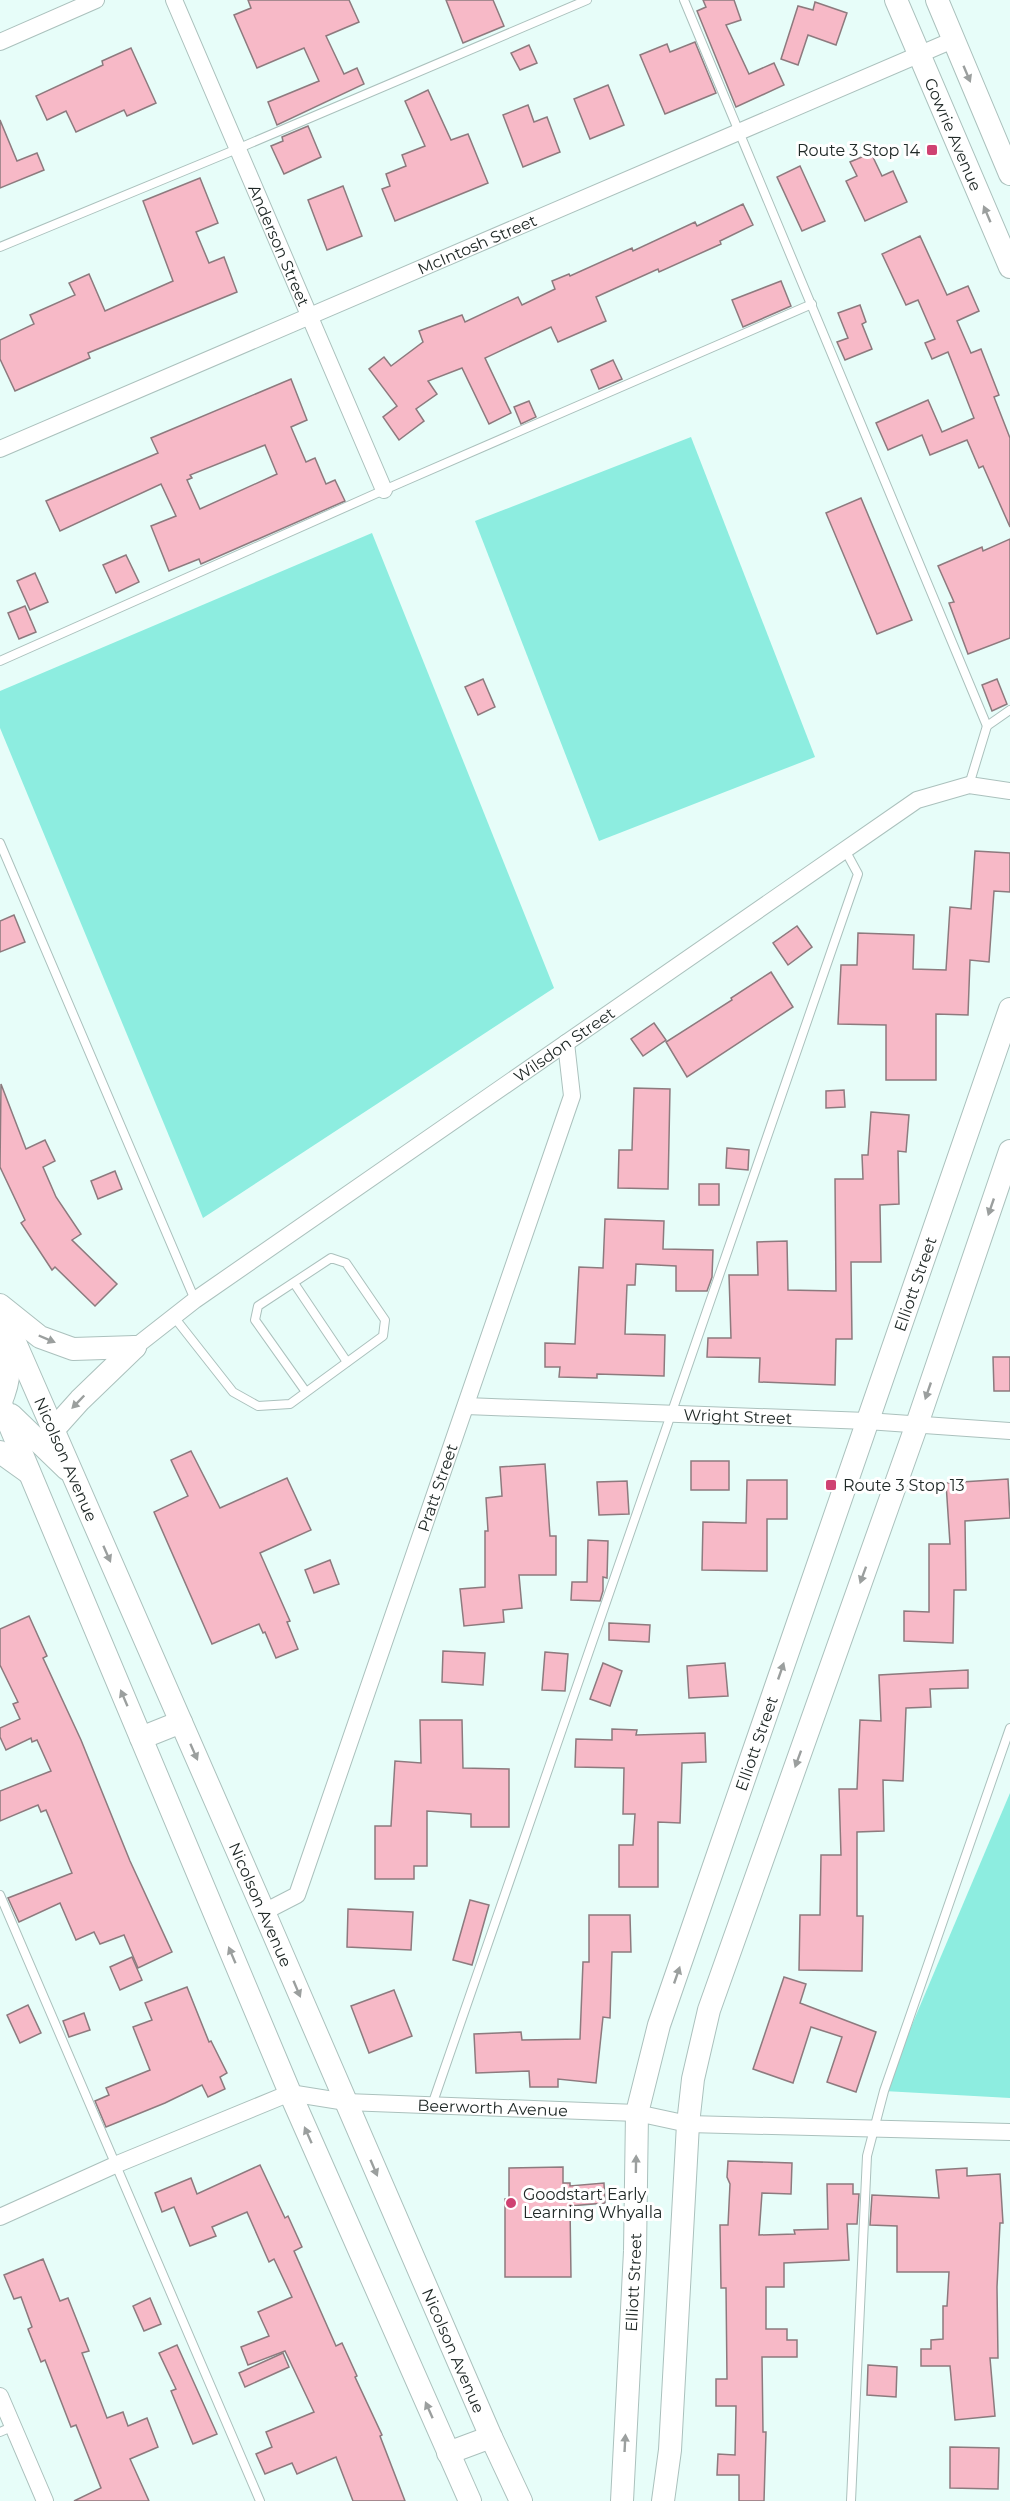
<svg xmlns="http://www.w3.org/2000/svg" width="1010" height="2501" font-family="Montserrat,sans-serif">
<rect width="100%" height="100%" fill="#e7fdf9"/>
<g fill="#8dede0">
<polygon points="691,437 815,757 599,841 475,521"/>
<polygon points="372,533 554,988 203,1218 0,728 0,691"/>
<polygon points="1010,1793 1010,2098 884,2091"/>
</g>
<g fill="#f7b9c7" stroke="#8d7a7e" stroke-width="1.5" fill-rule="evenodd">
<polygon points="248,0 349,0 359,22 326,36 344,74 357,68 364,84 277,125 268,102 319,81 304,48 257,68 234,15 251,8"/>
<polygon points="446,0 493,0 504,26 463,43"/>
<polygon points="703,0 734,0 741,20 726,25 749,74 774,63 784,85 736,107 697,11 706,7"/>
<polygon points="815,2 847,13 836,45 808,35 798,65 781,59 798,6 813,10"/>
<polygon points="695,42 716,93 665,114 640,55 667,44 670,52"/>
<polygon points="529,45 537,63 520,70 511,53"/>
<polygon points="131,48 156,103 127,116 124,110 76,132 66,111 47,120 36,96 103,65 102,61"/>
<polygon points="608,85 624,125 590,139 574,99"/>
<polygon points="428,90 451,140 468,134 488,183 395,221 382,189 390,186 386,174 406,166 402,155 425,146 405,101"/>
<polygon points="528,105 534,122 547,117 560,152 523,167 503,115"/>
<polygon points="0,120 17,161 37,153 44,170 0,188"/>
<polygon points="308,126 321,157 284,174 271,146 283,141 282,137"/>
<polygon points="871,153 882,176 893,171 907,202 865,221 846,181 857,176 850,162"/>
<polygon points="800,166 825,221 802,231 777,177"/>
<polygon points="200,178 218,223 196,232 209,263 224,257 237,292 88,353 90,358 15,391 0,359 0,340 34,324 30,315 75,295 69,283 89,274 105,311 173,281 143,201"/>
<polygon points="343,186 362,236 327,250 308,200"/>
<polygon points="743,204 753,225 720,241 721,244 659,272 658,269 596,297 606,321 558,342 551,327 485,358 511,413 489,424 462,368 428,381 437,394 416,409 424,421 399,440 383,417 397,406 369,369 384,357 391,366 423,342 419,331 462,315 465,322 518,297 522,305 555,289 552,281 569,274 570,276 632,248 633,251 695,222 697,226"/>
<polygon points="920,236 947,295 968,286 979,311 957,321 971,353 981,349 999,395 994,397 1010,438 1010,527 983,466 979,468 967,440 930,455 922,435 888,450 876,423 928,400 942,432 974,418 948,352 932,359 925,343 935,339 918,300 906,305 882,254"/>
<polygon points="781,281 791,306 743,327 732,300"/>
<polygon points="860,305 866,322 862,324 872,349 845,360 837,342 848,338 838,313"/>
<polygon points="613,360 622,379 599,389 591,370"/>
<path d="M 291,379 L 307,420 L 291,427 L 306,462 L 315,458 L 326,484 L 335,480 L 345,501 L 201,564 L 199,559 L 169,571 L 151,526 L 176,516 L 161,484 L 60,531 L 46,501 L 158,453 L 151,438 ZM 265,445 L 277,474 L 200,509 L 187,480 L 192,478 L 190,475 Z"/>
<polygon points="529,401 536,417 521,424 514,407"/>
<polygon points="861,498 912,620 877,634 826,513"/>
<polygon points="1010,539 1010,638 968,654 949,603 954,602 938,566 982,547 983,551"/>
<polygon points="126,555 139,582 116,593 103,565"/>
<polygon points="35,573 48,602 30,610 17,581"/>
<polygon points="25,606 36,632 19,639 8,613"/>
<polygon points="483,679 495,707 478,715 465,687"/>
<polygon points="997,679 1007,704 992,711 982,685"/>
<polygon points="975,851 1010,853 1010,892 994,891 989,962 970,960 968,1015 936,1014 936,1080 886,1080 886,1025 838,1024 841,965 857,965 858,933 914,935 913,969 946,970 950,907 971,909"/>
<polygon points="14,915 25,942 0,952 0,921"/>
<polygon points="797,926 812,947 788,965 773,943"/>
<polygon points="771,972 793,1007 687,1077 666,1042 732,1000 731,998"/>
<polygon points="654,1023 666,1040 643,1056 631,1039"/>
<polygon points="1,1084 26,1149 45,1140 55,1161 43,1167 56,1197 81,1234 72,1240 117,1284 95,1306 55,1267 52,1270 21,1223 25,1220 0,1167"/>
<polygon points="634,1088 670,1089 668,1189 618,1188 619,1150 632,1150"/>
<polygon points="844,1090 845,1107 826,1108 826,1091"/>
<polygon points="871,1112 909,1115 906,1152 898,1151 899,1204 880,1205 881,1262 851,1262 852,1339 836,1339 835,1385 759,1382 760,1358 707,1357 708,1338 731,1338 729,1275 758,1275 757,1242 787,1241 788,1290 836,1291 835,1179 863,1179 862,1155 868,1155"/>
<polygon points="727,1148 749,1150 748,1170 726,1168"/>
<polygon points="115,1171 122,1189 98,1199 91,1181"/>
<rect x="699" y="1184" width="20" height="21"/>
<polygon points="605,1219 664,1221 663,1249 713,1250 712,1277 707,1291 676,1291 676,1266 636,1264 635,1285 627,1285 625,1334 665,1335 664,1376 597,1374 597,1378 559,1377 560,1367 545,1367 545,1343 575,1344 579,1267 603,1268"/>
<polygon points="993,1357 1010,1357 1010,1391 994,1391"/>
<polygon points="191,1451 220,1508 287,1478 311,1530 260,1553 290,1621 287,1622 298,1649 276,1658 265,1632 263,1633 259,1624 212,1644 154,1512 188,1496 171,1460"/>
<rect x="691" y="1461" width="38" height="29"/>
<polygon points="545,1464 550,1536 556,1536 556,1575 519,1575 522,1608 503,1610 504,1622 464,1626 460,1589 485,1587 485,1531 488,1531 486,1498 502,1496 500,1467"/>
<polygon points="1008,1479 1010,1518 965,1521 966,1590 954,1590 953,1643 904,1641 904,1611 929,1612 929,1544 950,1544 946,1483"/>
<polygon points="747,1480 787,1480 787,1519 767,1519 767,1571 702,1570 703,1522 746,1523"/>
<polygon points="627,1481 629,1514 599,1515 597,1482"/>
<polygon points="588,1540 608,1541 607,1578 603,1577 603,1591 600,1601 571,1600 572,1582 587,1582"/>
<polygon points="330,1560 339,1584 314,1593 305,1570"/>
<polygon points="29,1616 47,1656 43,1658 81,1740 130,1861 172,1952 138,1968 124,1935 100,1944 94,1932 76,1940 60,1903 19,1922 8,1898 72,1873 46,1810 41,1812 38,1805 0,1821 0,1791 51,1771 37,1740 32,1742 31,1738 6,1750 0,1737 0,1728 20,1719 13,1704 18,1702 0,1665 0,1629"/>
<polygon points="609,1623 650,1625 649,1642 609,1640"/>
<polygon points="443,1651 485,1653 483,1685 442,1682"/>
<polygon points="545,1652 568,1654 565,1691 542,1690"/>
<polygon points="603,1663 622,1671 610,1706 590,1699"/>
<polygon points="725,1663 728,1696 689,1698 687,1666"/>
<polygon points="968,1670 968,1688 930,1689 931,1707 906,1708 903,1781 883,1780 884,1831 857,1832 857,1916 863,1916 862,1971 799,1970 800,1915 820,1915 821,1855 841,1855 839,1789 857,1789 860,1720 881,1721 879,1675"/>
<polygon points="420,1720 462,1720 463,1768 509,1769 509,1827 471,1827 471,1814 427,1811 427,1866 414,1866 414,1879 375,1879 375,1826 391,1826 395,1761 421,1763"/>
<polygon points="612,1729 637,1730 636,1735 705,1733 706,1762 682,1763 680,1823 658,1822 658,1887 619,1887 619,1845 633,1845 635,1814 623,1814 624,1768 575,1767 576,1739 612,1740"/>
<polygon points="470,1900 489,1905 472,1965 453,1960"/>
<polygon points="348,1909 413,1912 411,1950 347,1947"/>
<polygon points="589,1915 630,1915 631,1952 612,1952 610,2018 603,2017 596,2083 558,2079 558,2087 530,2087 529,2071 476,2073 474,2034 521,2032 522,2040 580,2039 583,1962 589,1962"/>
<polygon points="132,1957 142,1980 120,1990 110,1967"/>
<polygon points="784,1977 806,1984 800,2003 876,2032 856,2092 827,2082 842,2037 811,2027 793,2083 753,2069"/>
<polygon points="187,1987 209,2042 211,2041 227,2073 220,2077 225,2089 208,2097 202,2085 165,2103 106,2127 95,2101 109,2095 106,2088 150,2070 133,2027 152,2020 145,2003"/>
<polygon points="394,1990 412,2036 369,2053 351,2006"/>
<polygon points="28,2005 41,2033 20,2043 7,2015"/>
<polygon points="84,2013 90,2030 69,2037 63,2021"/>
<polygon points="728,2161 792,2163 791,2194 762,2193 759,2235 795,2234 794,2230 828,2229 827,2184 853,2184 853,2194 859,2194 857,2224 847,2224 849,2260 784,2263 784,2287 766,2287 766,2329 787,2329 787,2340 797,2340 797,2357 762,2357 763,2432 766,2432 764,2501 739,2501 739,2475 717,2475 718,2454 735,2455 736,2406 716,2406 716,2379 727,2379 726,2288 721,2288 720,2225 728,2225 730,2184 727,2177"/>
<polygon points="260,2165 285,2218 288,2216 302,2247 294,2251 336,2346 342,2343 357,2376 355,2377 382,2435 380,2436 405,2501 353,2501 336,2457 297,2474 292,2463 265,2474 256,2454 272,2447 266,2432 314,2412 285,2351 248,2365 241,2347 269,2336 258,2312 292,2297 274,2259 269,2262 247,2212 212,2227 216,2236 190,2246 174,2207 162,2212 155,2193 191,2178 197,2194"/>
<polygon points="563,2167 563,2183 570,2183 570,2186 604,2183 605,2203 570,2206 571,2277 505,2277 505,2199 509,2199 509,2168"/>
<polygon points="967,2168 967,2176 1000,2174 1003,2223 1000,2223 997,2287 998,2358 990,2358 995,2416 955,2420 950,2366 921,2366 921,2349 931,2349 931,2340 943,2339 943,2306 947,2306 949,2272 897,2272 897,2226 870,2225 872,2195 939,2198 936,2170"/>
<polygon points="43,2259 60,2301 68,2298 89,2351 82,2353 107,2418 123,2412 128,2426 147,2418 158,2447 130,2459 149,2501 74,2501 101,2488 76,2425 71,2427 45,2360 41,2362 28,2329 32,2327 21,2297 14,2299 4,2275"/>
<polygon points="150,2298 161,2324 144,2331 133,2306"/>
<polygon points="177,2345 217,2434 193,2444 171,2391 176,2389 159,2353"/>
<polygon points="283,2353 289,2367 245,2387 239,2373"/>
<polygon points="868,2365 897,2367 896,2397 867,2395"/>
<polygon points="950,2447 999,2448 998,2489 950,2488"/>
</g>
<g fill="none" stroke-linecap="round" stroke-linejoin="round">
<g stroke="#abc1bd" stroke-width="10">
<g id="lane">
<polyline points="684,0 987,726"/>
<polyline points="0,247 237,149 587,0"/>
<polyline points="0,661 384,490 812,304"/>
<polyline points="969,785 987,726 1010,710"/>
<polyline points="0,843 195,1300"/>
<polyline points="294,1283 347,1362"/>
<polyline points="174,1317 233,1392 258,1406 290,1404 383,1336 385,1320 346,1263 331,1258 258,1306 255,1320 306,1392"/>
<polyline points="0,1895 260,2501"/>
<polyline points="432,2105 858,874 845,850"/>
<polyline points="0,2432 14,2426"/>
<polyline points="851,2501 867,2156 884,2091 1010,1728"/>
</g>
</g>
<g stroke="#abc1bd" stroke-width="18">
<g id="street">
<path id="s1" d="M 174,0 L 384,490"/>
<polyline points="0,42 96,0"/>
<path id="s2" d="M 0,449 L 953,40"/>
<path id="s3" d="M 135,1347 L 195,1300 L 917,800 L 969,785 L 1010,791"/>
<path id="s4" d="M 466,1406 L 867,1421 L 1010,1431"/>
<path id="s5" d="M 264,1912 L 297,1895 L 572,1096 L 566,1043"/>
<path id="s6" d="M 0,2217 L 115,2165 L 290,2093 L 346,2102 L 637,2113 L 688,2124 L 1010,2132"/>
<polyline points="0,2396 45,2501"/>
</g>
</g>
<g stroke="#abc1bd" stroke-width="24">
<g id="secondary">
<path id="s7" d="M 896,0 L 1010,267"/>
<polyline points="937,0 1010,174"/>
<polyline points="0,1305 40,1337 73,1349 135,1347"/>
<path id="s8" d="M 0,1308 L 264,1912 L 491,2437 L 521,2501"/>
<path d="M 0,1343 C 11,1369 11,1377 0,1404"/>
<polyline points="0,1402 290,2093 470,2501"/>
<polyline points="11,1415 67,1469"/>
<polyline points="54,1429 80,1400 135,1347"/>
<polyline points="0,1452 28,1472"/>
<polyline points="141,1738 181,1722"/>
<polyline points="448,2453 491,2437"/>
<path id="s9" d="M 622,2501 L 635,2251 L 637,2113 L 659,2025 L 1010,1009"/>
<polyline points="663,2501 670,2450 688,2124 693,2079 709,2010 916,1427 1010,1151"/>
</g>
</g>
<use href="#lane" stroke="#fff" stroke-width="8"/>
<use href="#street" stroke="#fff" stroke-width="16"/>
<use href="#secondary" stroke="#fff" stroke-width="22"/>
</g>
<defs><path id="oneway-solid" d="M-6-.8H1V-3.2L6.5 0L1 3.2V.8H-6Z" transform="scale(1.5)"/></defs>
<g fill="#9b9f9e">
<use href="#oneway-solid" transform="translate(967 74) rotate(67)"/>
<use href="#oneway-solid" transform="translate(987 214) rotate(-113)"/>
<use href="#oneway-solid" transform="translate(991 1207) rotate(109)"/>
<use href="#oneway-solid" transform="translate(47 1339) rotate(23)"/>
<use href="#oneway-solid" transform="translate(928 1391) rotate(109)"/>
<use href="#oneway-solid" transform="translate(78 1402) rotate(134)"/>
<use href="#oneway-solid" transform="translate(107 1554) rotate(66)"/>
<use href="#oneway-solid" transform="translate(863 1575) rotate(110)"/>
<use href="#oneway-solid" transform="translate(781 1671) rotate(-71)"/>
<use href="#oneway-solid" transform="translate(124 1698) rotate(-113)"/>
<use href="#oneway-solid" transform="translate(194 1752) rotate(66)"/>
<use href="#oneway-solid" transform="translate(798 1759) rotate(110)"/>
<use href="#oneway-solid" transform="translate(232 1955) rotate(-113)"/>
<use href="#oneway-solid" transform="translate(677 1975) rotate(-71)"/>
<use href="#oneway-solid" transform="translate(297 1989) rotate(67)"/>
<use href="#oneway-solid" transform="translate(308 2135) rotate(-114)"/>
<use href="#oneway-solid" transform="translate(636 2164) rotate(-89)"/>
<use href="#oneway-solid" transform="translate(374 2168) rotate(67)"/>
<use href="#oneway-solid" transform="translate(429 2410) rotate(-114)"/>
<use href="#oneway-solid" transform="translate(625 2443) rotate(-87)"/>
</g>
<g fill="#cf4272" stroke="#fff" stroke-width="2">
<rect x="926" y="144" width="12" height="12" rx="3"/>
<rect x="825" y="1479" width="12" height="12" rx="3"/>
<circle cx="511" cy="2203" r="6"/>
</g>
<g text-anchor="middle" stroke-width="6" stroke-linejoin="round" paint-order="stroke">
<g font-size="16" fill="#202927" stroke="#fff">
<text dy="6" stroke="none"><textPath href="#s7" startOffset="146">Gowrie Avenue</textPath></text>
<text dy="6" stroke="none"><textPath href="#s2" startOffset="519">McIntosh Street</textPath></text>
<text dy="6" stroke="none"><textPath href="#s1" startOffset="267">Anderson Street</textPath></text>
<text dy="6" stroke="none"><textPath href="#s3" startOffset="525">Wilsdon Street</textPath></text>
<text dy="6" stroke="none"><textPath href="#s9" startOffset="1263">Elliott Street</textPath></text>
<text dy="6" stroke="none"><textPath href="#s4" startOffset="272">Wright Street</textPath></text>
<text dy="6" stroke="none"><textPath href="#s8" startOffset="165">Nicolson Avenue</textPath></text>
<text dy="6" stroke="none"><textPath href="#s5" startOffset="468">Pratt Street</textPath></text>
<text dy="6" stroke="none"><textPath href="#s9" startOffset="777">Elliott Street</textPath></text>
<text dy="6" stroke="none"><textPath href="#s8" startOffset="651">Nicolson Avenue</textPath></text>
<text dy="6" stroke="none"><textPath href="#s6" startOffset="519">Beerworth Avenue</textPath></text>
<text dy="6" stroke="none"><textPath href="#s9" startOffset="219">Elliott Street</textPath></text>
<text dy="6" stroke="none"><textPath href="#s8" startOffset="1137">Nicolson Avenue</textPath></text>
</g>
<g font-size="16" fill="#202927" stroke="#fff" text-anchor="start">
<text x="920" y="156" text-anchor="end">Route 3 Stop 14</text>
<text x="843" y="1491">Route 3 Stop 13</text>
<text x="523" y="2200">Goodstart Early<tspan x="523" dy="18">Learning Whyalla</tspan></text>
</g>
</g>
</svg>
